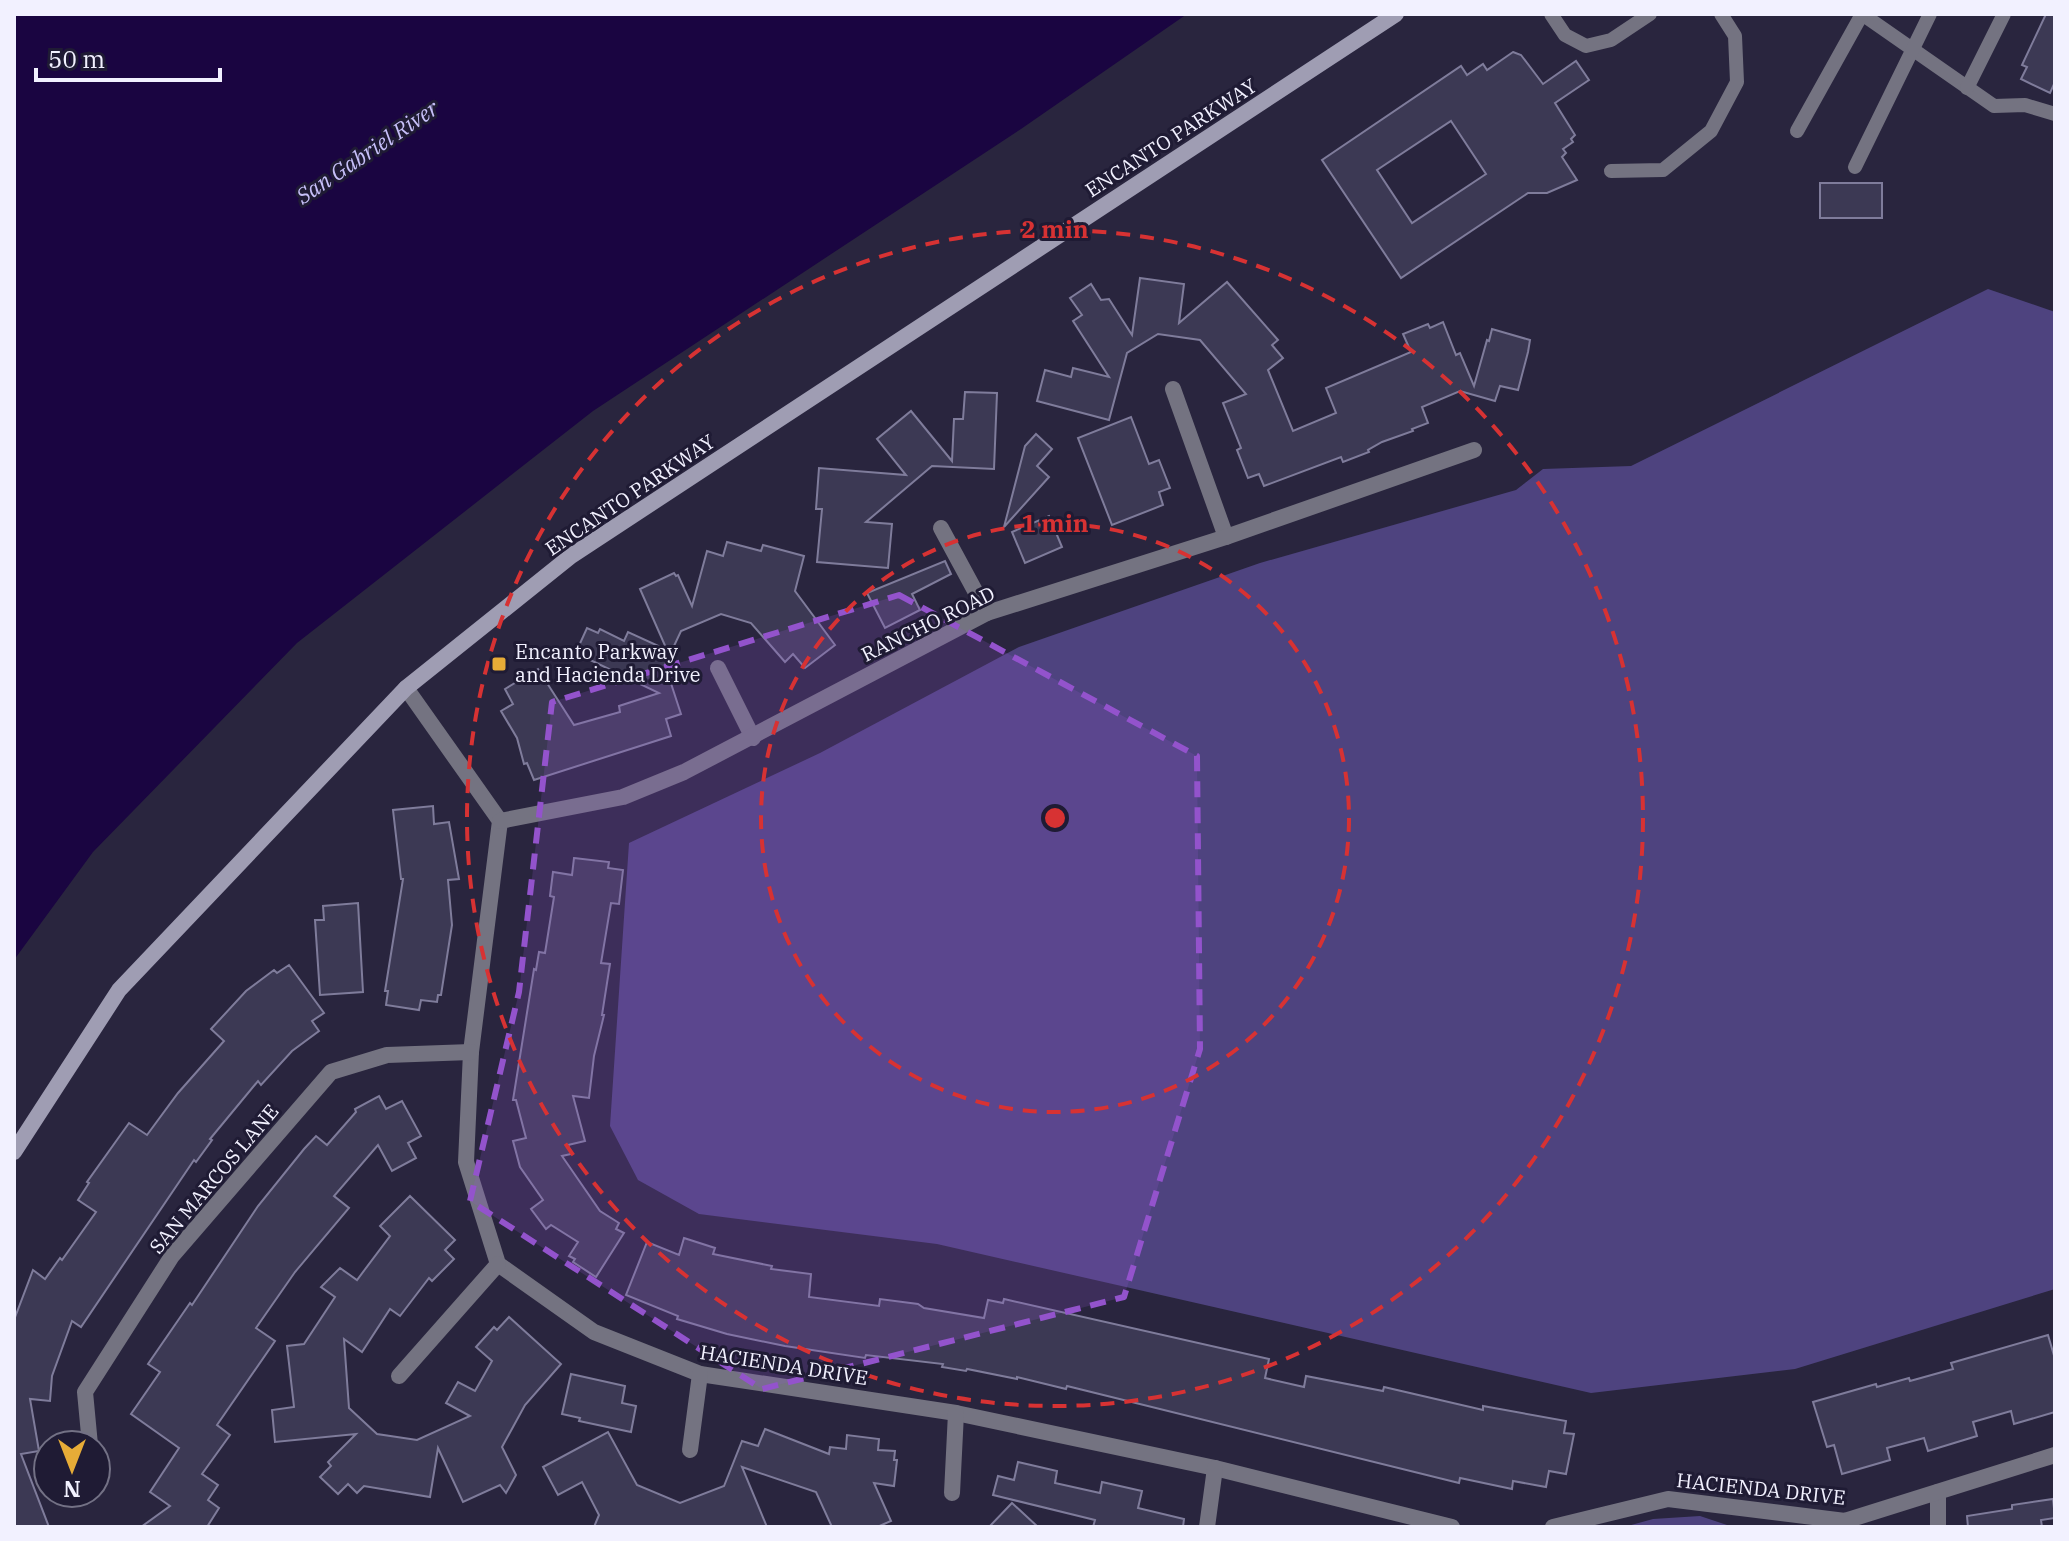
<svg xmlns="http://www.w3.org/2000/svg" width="2069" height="1541" font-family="'IBM Plex Serif',serif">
<rect width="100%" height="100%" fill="#29253e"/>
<g fill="#4e437f">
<polygon points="1988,289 2055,312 2055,1289 1795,1369 1591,1393 937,1244 699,1214 638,1180 610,1126 629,843 820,753 1019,647 1260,563 1516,490 1543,469 1631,466"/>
<polygon points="1700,1516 1733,1527 1624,1527 1653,1519"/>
</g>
<polygon fill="#1a0541" points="14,14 1187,14 1021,129 593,411 297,643 93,852 14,960"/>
<g fill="#3c3954" stroke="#7f7c9b" stroke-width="2" fill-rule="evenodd">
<polygon points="2046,14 2055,14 2055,82 2050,93 2021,79 2027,67 2022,65"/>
<path d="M 1513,52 L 1521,55 L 1543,84 L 1576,61 L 1589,80 L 1555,103 L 1575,135 L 1571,139 L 1573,142 L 1563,149 L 1566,153 L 1562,157 L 1577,180 L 1547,193 L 1528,193 L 1401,278 L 1322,160 L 1461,66 L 1467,75 L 1483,64 L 1487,70 ZM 1451,121 L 1486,174 L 1412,223 L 1377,170 Z"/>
<rect x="1820" y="183" width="62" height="35"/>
<polygon points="1140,278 1184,284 1179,323 1227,282 1278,340 1272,345 1283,358 1268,370 1293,431 1336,413 1326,388 1411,352 1403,334 1428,324 1430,328 1443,322 1456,355 1460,353 1474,386 1487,340 1489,341 1492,329 1530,340 1528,352 1518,390 1500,386 1495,401 1460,391 1422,407 1428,423 1412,429 1413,431 1382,442 1368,450 1369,452 1343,462 1341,457 1264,486 1259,474 1248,478 1237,450 1241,448 1223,403 1246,394 1200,340 1158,334 1127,353 1109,420 1037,401 1045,370 1071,377 1073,368 1109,377 1073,321 1082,315 1070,298 1091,284 1101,300 1109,299 1132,335"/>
<polygon points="965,392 997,393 994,469 932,466 866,522 892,524 888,568 817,562 822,509 816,509 819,468 906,475 877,439 911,411 952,461 954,419 963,419"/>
<polygon points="1131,417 1149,464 1159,460 1170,488 1159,492 1163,505 1112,525 1078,438"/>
<polygon points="1036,434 1052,449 1037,466 1049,477 1004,527 1025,446"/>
<polygon points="1049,516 1062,547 1025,563 1012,532"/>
<polygon points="727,542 761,551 763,545 804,556 795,591 835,645 805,668 793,654 785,662 751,623 721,614 681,631 665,665 681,714 666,719 671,736 534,780 527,763 524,764 517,738 501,711 513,704 505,689 538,669 574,725 620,712 619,706 659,693 586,658 588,654 577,650 587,628 598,633 600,629 624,641 628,632 667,650 640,589 674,573 676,576 678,575 692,606 707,551 723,556"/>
<polygon points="945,561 951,574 912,594 920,610 885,628 867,593"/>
<polygon points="433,806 434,824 449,822 459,879 448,880 452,925 441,995 438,995 437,1002 421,1000 419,1010 386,1005 388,991 385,991 403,879 401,879 393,810"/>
<polygon points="574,858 609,862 608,868 623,870 619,904 611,903 601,963 610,964 602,1015 604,1015 594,1056 589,1098 573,1096 585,1141 568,1145 571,1154 562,1156 600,1211 619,1223 616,1229 624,1233 596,1277 573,1262 575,1259 569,1256 578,1242 551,1225 546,1229 531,1209 543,1200 520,1167 513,1141 526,1138 516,1100 513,1100 534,969 536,970 539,952 545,953 554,897 550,896 553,872 572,875"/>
<polygon points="358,903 363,992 320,995 315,920 324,920 323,906"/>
<polygon points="289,965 324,1013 312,1021 319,1031 292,1051 261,1085 258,1081 210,1139 212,1140 196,1162 194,1160 81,1327 72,1321 52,1376 50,1401 30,1399 39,1451 21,1454 49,1527 14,1527 14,1320 33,1270 45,1279 60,1258 62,1260 96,1212 78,1200 89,1183 87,1182 129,1123 147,1135 178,1093 224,1041 211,1029 246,991 274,970 277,973"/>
<polygon points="379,1096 386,1109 402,1101 421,1136 408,1143 416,1158 392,1171 378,1145 334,1196 349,1208 295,1272 256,1328 275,1341 217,1425 230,1435 202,1474 218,1485 208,1500 219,1508 207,1527 141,1527 170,1506 150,1492 179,1448 131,1414 160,1372 148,1364 190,1303 192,1305 258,1206 304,1149 316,1136 327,1145 356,1112 355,1109"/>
<polygon points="410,1196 455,1240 445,1250 454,1259 432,1281 429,1278 400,1316 390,1309 362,1352 344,1339 349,1408 377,1434 417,1440 470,1416 446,1403 458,1382 475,1391 492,1361 476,1347 494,1327 497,1330 509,1317 561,1364 525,1405 502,1447 516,1475 506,1493 500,1485 463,1502 438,1448 430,1497 364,1486 357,1493 348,1484 338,1494 320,1477 331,1466 328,1462 356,1434 275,1442 272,1410 294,1407 287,1346 304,1344 335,1297 321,1287 340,1268 357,1280 390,1236 380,1226"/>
<polygon points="684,1238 715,1248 713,1254 772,1266 771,1269 811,1274 809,1297 879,1306 880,1299 918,1304 924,1308 984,1318 988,1300 1003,1303 1004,1299 1269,1359 1265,1378 1304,1387 1306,1376 1383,1391 1384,1387 1483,1410 1483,1406 1566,1421 1564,1433 1574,1434 1566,1474 1549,1471 1546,1487 1513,1481 1512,1489 1460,1478 1459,1483 1067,1386 1066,1389 1017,1377 1017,1379 967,1369 966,1371 942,1367 943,1364 866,1355 865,1358 785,1346 727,1334 677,1319 678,1316 626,1295 647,1242 679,1255"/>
<polygon points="2048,1335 2055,1359 2055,1412 2014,1424 2011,1411 1973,1422 1977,1436 1928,1451 1924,1438 1887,1448 1890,1460 1842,1474 1834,1445 1827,1447 1813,1402 1876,1384 1877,1387 1909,1378 1910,1381 1953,1369 1951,1363"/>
<polygon points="571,1374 625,1386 622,1403 636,1406 631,1432 579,1421 580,1418 562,1414"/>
<polygon points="765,1429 829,1454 830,1447 846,1449 847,1435 879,1439 878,1450 895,1451 894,1460 897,1460 894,1486 874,1483 891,1521 877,1527 832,1527 816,1492 742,1467 767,1527 594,1527 599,1515 582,1482 558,1495 543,1467 608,1432 637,1485 680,1503 724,1486 742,1441 758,1446"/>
<polygon points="1018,1462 1057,1471 1055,1483 1100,1493 1102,1482 1142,1491 1138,1508 1184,1519 1183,1527 1093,1527 1095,1520 993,1495 998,1476 1014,1480"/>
<polygon points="2053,1499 2055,1518 2041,1520 2042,1527 1968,1527 1967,1516 2012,1509 2012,1505"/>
<polygon points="1012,1503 1038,1527 989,1527"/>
</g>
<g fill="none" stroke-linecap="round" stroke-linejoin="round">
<g stroke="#747381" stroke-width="14">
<polyline points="1551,14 1565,35 1586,46 1611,40 1650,14"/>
<polyline points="1862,14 1994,106 2025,105 2055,114"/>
<polyline points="1967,88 2004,14"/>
<polyline points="1797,131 1861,16"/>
<polyline points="1855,167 1930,14"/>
<polyline points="1611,171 1663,170 1711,131 1737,82 1735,36 1721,14"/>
</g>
<g stroke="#747381" stroke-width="16">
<polyline points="1173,389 1226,537"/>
<polyline points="941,528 987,613"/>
<polyline points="718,668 753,738"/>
<polyline points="406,688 500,821 471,1052 466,1162 498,1264 594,1332 700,1374 956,1413 1215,1468 1452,1527"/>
<polyline points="500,821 623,797 684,772 987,613 1226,537 1474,450"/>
<polyline points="399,1376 498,1264"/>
<polyline points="90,1445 85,1392 172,1256 331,1072 387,1055 471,1052"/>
<polyline points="690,1450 700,1374"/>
<polyline points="1938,1492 1938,1527"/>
<polyline points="952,1493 956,1413"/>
<polyline points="1207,1527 1215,1468"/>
<polyline points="1553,1527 1668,1499 1845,1521 2055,1455"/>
</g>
<polyline stroke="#9f9db3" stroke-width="16" points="14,1152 119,990 406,688 571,556 1396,14"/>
</g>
<path fill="#9353cc" fill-opacity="0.2" stroke="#9353cc" stroke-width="6" stroke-dasharray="16 10" stroke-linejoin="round" d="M 899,595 L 1197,756 L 1200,1049 L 1124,1297 L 762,1389 L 470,1201 L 519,992 L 552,702 Z"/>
<g fill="none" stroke="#d73233" stroke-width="4" stroke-dasharray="14 10">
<circle cx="1055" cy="818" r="294"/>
<circle cx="1055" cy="818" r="588"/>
</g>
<rect fill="#e7ac37" stroke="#1f1b34" stroke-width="3" x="491" y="656" width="16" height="16" rx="4"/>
<g text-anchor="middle" stroke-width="6" stroke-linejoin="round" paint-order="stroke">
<g font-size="20" fill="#f2f1ff" stroke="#1f1b34">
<text transform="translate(1171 138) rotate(-33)" y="7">ENCANTO PARKWAY</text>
<text transform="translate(630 495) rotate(-34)" y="7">ENCANTO PARKWAY</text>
<text transform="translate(928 624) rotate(-26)" y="7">RANCHO ROAD</text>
<text transform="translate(214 1179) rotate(-50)" y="7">SAN MARCOS LANE</text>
<text transform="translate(784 1365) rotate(9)" y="7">HACIENDA DRIVE</text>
<text transform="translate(1761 1489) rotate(6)" y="7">HACIENDA DRIVE</text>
</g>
<g font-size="20" fill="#f2f1ff" stroke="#1f1b34" text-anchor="start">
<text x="515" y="659">Encanto Parkway<tspan x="515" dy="23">and Hacienda Drive</tspan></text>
</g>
<g font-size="22" font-style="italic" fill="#c7c0f9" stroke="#1f1b34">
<text transform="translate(367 152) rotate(-34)" y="8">San Gabriel River</text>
</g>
</g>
<circle cx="1055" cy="818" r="12" fill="#d73233" stroke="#1f1b34" stroke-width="4"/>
<g font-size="24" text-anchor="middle" font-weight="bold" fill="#d73233" stroke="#1f1b34" stroke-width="6" stroke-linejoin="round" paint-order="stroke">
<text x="1055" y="238">2 min</text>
<text x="1055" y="532">1 min</text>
</g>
<rect width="2069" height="1541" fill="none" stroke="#f2f1ff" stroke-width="32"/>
<g transform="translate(72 1469) rotate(180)"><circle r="38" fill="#1f1b34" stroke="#737185" stroke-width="2"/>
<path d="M0-6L14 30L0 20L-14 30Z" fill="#e7ac37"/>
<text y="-12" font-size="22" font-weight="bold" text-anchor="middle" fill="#f2f1ff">N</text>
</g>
<path d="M36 68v12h184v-12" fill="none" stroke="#f2f1ff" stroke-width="4"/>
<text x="48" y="68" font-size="24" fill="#f2f1ff" stroke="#1f1b34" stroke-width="6" paint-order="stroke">50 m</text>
</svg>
